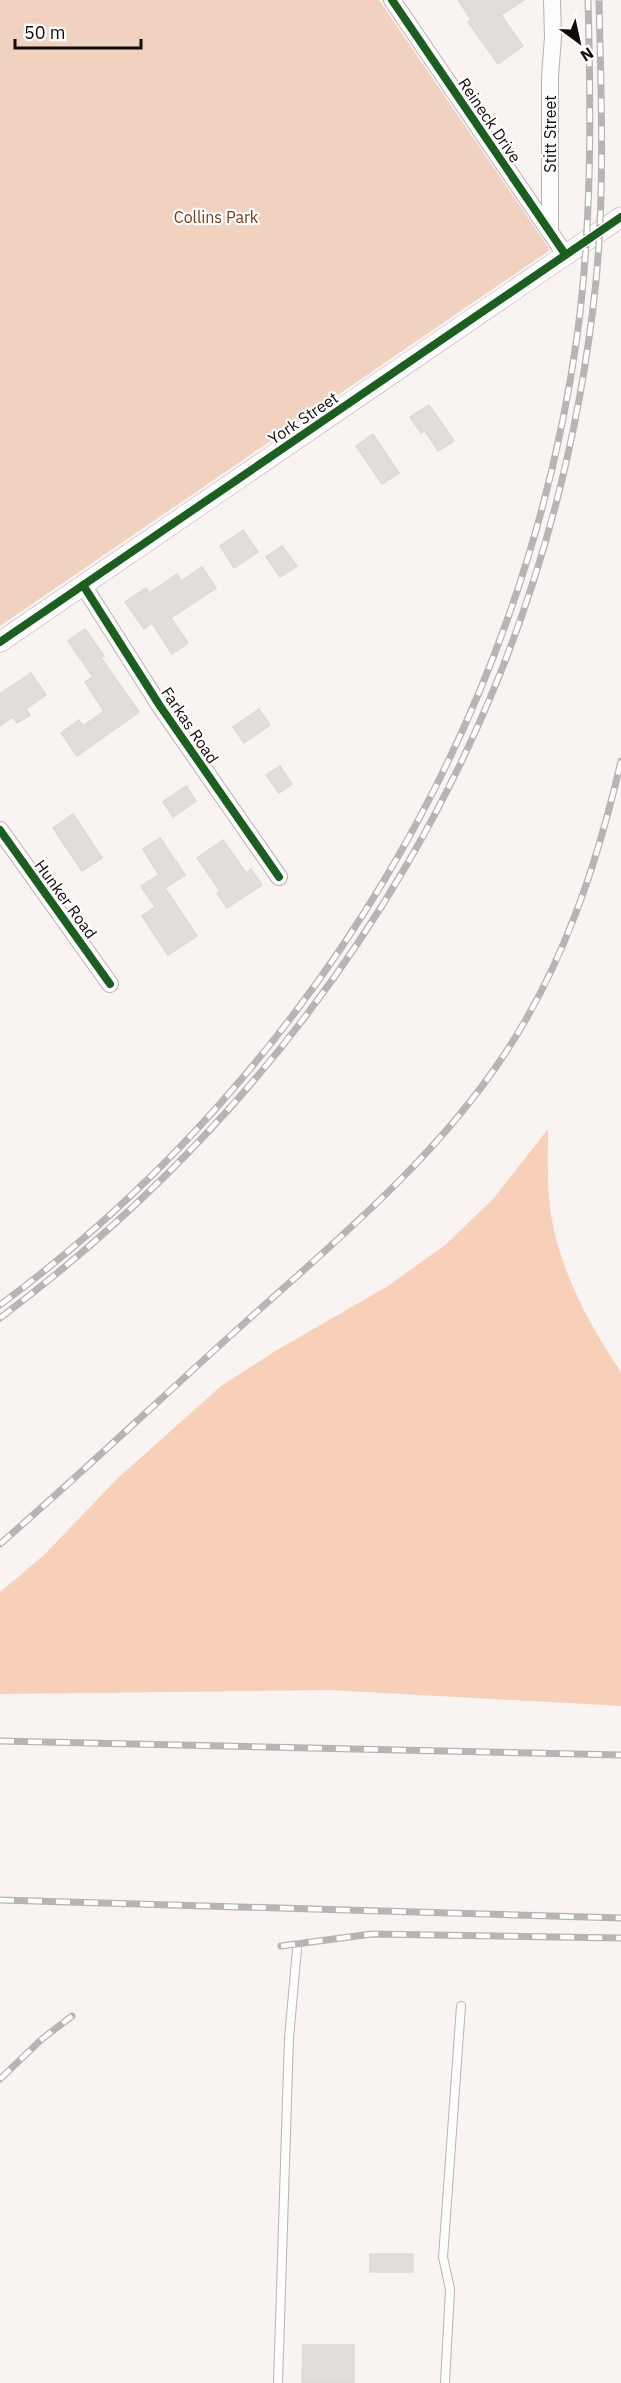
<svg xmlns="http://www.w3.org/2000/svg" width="621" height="2383" font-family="'IBM Plex Sans',sans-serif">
<rect width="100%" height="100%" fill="#f9f4f2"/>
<polygon fill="#f1d1c0" points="0,0 379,0 550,250 0,626"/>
<path fill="#f8d0ba" d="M 548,1129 C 548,1155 547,1183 550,1208 C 558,1267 588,1323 621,1372 L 621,1706 L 330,1690 L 0,1694 L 0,1592 L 43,1556 L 118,1478 L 221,1386 L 277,1350 L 388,1286 L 445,1245 L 493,1199 Z"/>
<g fill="#e3ddda" stroke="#dfd9d6" stroke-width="1.5">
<polygon points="458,0 524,0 501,15 523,46 498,64 468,22 471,20"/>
<polygon points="429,405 454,441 438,451 425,431 421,433 410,417"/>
<polygon points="373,434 399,473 382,484 356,446"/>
<polygon points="243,530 258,552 234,568 220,546"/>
<polygon points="282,546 297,566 280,577 266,557"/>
<polygon points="202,567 216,588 171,618 188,643 172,654 152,623 144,629 125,602 146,588 149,593 177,574 181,581"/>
<polygon points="85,629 104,656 101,658 139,712 77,756 61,733 79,720 83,726 104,711 85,682 93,677 68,641"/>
<polygon points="31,673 46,695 26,709 30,715 17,723 13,717 0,726 0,694"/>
<polygon points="259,709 270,725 244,743 233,727"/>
<polygon points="280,766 292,784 279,793 266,775"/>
<polygon points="186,786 196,801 173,817 163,802"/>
<polygon points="73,814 102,858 82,871 53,828"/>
<polygon points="160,838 185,875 165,888 197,936 168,955 142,916 155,907 141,886 159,875 143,849"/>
<polygon points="223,840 246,873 251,869 262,885 227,908 217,893 220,891 197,858"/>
<rect x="370" y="2254" width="43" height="18"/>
<polygon points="303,2345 354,2345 354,2383 302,2383"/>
</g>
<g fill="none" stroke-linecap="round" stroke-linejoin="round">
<g stroke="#b9b3b1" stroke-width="10">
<g id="service">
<polyline points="278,2383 289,2038 297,1949"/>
<polyline points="445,2383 450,2289 443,2257 461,2006"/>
</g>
</g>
<g stroke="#b9b3b1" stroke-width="18">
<g id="minor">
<polyline points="392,0 565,254"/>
<polyline points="550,232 550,77 553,37 552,0"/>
<polyline points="83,585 160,706 279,877"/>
<polyline points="0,830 110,984"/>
</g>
</g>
<g stroke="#b9b3b1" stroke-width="21">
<polyline id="tertiary" points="0,642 621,217"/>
</g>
<use href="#service" stroke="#fefdfd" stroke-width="8"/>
<use href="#minor" stroke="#fefdfd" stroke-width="16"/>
<use href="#tertiary" stroke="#fefdfd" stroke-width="20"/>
<g stroke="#b6b4b4" stroke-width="7">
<g id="rail">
<path d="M 0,1305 C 312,1074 523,721 577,337 C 592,225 591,113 588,0"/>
<path d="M 0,1318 C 337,1065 553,701 596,281 C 605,187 601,94 599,0"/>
<path d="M 0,1544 C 82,1473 160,1399 240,1327 C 333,1243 434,1161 504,1055 C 563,966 597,865 621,761"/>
<polyline points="0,1741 621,1755"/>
<polyline points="0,1900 621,1918"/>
<polyline points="281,1946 372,1934 621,1938"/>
<polyline points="0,2079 42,2039 72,2016"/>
</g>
</g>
<use href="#rail" stroke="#fff" stroke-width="4.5" stroke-dasharray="14" stroke-linecap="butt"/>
<g stroke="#fff" stroke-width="11">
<g id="cycleway">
<polyline points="392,0 565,254"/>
<polyline points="83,585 160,706 279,877"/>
<polyline points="0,642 621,217"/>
<polyline points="0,830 110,984"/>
</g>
</g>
<use href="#cycleway" stroke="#1b5e20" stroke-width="8"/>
</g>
<g text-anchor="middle" stroke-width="4.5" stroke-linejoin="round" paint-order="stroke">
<g font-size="16" fill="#110a07" stroke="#fff">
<text transform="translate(490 120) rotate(56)" y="6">Reineck Drive</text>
<text transform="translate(550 134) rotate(-90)" y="6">Stitt Street</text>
<text transform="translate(303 418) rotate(-34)" y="6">York Street</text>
<text transform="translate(190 725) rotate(56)" y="6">Farkas Road</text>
<text transform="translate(66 899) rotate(54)" y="6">Hunker Road</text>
</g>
<g font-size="16" fill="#723b1a" stroke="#fff">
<text x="216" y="223">Collins Park</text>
</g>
</g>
<g transform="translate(579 42) rotate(147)" stroke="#ffffff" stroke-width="4.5" paint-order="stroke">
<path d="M0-4.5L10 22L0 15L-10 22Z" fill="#110a07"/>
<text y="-9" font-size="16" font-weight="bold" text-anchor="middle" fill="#110a07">N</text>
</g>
<path d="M15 39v9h126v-9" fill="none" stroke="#110a07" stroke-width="3"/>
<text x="24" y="39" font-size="18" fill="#110a07" stroke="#ffffff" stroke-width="4.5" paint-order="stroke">50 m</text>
</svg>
